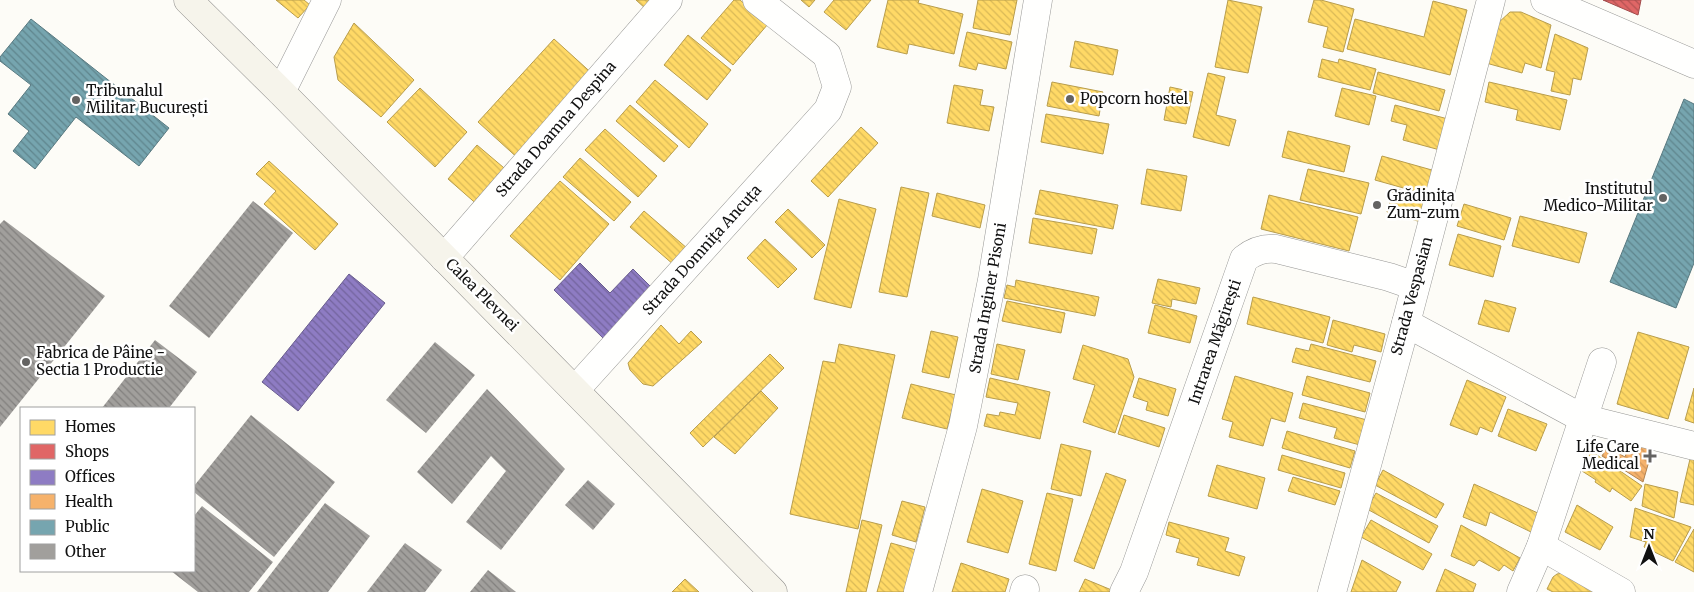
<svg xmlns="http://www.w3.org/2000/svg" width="1694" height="592" font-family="Merriweather,serif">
<defs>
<pattern id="homes-back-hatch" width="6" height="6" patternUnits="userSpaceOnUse" patternTransform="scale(1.25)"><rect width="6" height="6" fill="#ffd966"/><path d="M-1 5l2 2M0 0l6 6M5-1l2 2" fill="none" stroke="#dab957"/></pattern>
<pattern id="shops-back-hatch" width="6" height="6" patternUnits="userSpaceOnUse" patternTransform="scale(1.25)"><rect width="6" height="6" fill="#e06666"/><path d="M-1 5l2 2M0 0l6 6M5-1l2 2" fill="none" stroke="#b45353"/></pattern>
<pattern id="offices-back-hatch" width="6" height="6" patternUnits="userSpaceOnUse" patternTransform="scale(1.25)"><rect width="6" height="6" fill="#8e7cc3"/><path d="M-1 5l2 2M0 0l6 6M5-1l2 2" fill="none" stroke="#73649d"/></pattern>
<pattern id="health-back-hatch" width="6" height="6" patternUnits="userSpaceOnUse" patternTransform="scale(1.25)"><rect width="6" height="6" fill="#f6b26b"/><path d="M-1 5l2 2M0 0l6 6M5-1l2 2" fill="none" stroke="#d2985c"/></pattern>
<pattern id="public-back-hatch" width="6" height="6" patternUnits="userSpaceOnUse" patternTransform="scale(1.25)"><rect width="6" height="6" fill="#76a5af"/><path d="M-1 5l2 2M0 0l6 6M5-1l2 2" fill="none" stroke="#5f858d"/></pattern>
<pattern id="building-back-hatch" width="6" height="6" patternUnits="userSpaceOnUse" patternTransform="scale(1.25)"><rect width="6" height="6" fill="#a19f9c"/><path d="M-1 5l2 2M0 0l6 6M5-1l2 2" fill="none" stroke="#82807e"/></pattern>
</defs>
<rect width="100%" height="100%" fill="#fdfcf7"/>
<g fill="url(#homes-back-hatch)" stroke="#b89d4c">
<polygon points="276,0 304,0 310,5 298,18"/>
<polygon points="636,0 654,0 646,9"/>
<polygon points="734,0 740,0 768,24 733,65 701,38"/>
<polygon points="801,0 815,0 809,7"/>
<polygon points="834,0 871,0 846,30 824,12"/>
<polygon points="888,0 919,0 918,3 963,14 954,54 909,44 907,54 877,47"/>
<polygon points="978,0 1017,0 1010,35 973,28"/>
<polygon points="1228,0 1262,7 1248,73 1215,67"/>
<polygon points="1314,0 1321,0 1354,9 1343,52 1323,47 1328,27 1308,22"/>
<polygon points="1433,1 1467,10 1450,75 1347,49 1355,19 1424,37"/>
<polygon points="1510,12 1521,12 1551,25 1541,68 1525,63 1522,73 1486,63 1497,24"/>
<polygon points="354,23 414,80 381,117 338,80 334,57"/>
<polygon points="967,32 1012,42 1006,69 978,63 976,70 959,66"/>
<polygon points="1555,34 1588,48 1581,80 1573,78 1570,95 1551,91 1555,72 1546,70"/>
<polygon points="688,35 731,70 707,100 664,65"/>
<polygon points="554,39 597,78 521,161 478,122"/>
<polygon points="1075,41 1118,50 1113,75 1070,67"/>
<polygon points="1322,59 1338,63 1339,59 1376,69 1370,90 1318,77"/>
<polygon points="1378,72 1445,90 1439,111 1373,93"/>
<polygon points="1208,73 1225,77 1216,115 1236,120 1229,146 1193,137"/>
<polygon points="655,80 708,124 689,148 636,102"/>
<polygon points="1052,82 1103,92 1099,116 1047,106"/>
<polygon points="1489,82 1567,100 1560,130 1516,120 1518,110 1485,102"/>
<polygon points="954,85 983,90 980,105 994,107 989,131 947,123"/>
<polygon points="1170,87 1193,92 1186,124 1164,120"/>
<polygon points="420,88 467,132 435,167 387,122"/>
<polygon points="1342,88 1376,96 1369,125 1335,116"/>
<polygon points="630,105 678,146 664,162 616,121"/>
<polygon points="1395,105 1448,119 1440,150 1403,140 1407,125 1391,121"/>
<polygon points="1046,114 1109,124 1103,154 1041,142"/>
<polygon points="861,127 878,143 828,197 811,181"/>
<polygon points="605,129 657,176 638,197 585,150"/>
<polygon points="1288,131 1350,146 1344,172 1282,157"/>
<polygon points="477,145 510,173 480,207 448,179"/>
<polygon points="1382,156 1439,172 1432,196 1375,180"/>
<polygon points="580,158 631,202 614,221 563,177"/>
<polygon points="269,161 338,224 315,250 264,204 276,191 256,174"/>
<polygon points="1147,169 1187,176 1181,211 1141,204"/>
<polygon points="1308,169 1369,183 1361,214 1300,200"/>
<polygon points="560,181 609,224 560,280 510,236"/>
<polygon points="901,187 929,193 907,297 879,292"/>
<polygon points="1394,188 1428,199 1421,222 1387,212"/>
<polygon points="1040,190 1118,205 1113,229 1035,214"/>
<polygon points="937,193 985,205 980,228 932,216"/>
<polygon points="1269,195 1358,217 1349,251 1261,229"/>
<polygon points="839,199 876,209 851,308 814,299"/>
<polygon points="1464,204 1511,218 1504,240 1457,226"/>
<polygon points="788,209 825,245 812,258 775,222"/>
<polygon points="644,211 688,249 674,265 630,227"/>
<polygon points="1520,216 1587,233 1579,263 1512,246"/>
<polygon points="1033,218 1097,229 1092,254 1029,243"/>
<polygon points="1458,234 1501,246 1493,277 1449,265"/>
<polygon points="765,239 797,269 778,288 747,258"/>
<polygon points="1158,279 1200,288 1196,304 1172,299 1171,307 1152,303"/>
<polygon points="1016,280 1099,297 1095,316 1004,298 1007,285 1015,287"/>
<polygon points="1253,297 1330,317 1323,343 1247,324"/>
<polygon points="1485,300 1516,308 1509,332 1478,324"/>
<polygon points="1007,301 1065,313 1061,333 1002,321"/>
<polygon points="1155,305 1197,316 1190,343 1148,333"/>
<polygon points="1333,320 1385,334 1381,352 1354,345 1352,352 1327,345"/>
<polygon points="661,325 679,344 691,331 702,342 653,386 643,384 630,370 628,363"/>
<polygon points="931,331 958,337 949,378 922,372"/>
<polygon points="1638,332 1689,347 1668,419 1617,404"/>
<polygon points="839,344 895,355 858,529 790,514 823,361 835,363"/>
<polygon points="997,344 1025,350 1018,380 991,374"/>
<polygon points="1311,344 1376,361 1370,382 1292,362 1296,348 1309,351"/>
<polygon points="1083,345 1128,359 1134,377 1115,433 1083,422 1095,385 1073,379"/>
<polygon points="770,354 784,368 703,447 690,433"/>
<polygon points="1235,376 1293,393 1285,422 1271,418 1263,446 1229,437 1233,422 1222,419"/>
<polygon points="1307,376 1370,393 1365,412 1302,395"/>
<polygon points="990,378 1050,392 1040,439 984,426 987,414 999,416 1000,412 1015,415 1018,403 986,397"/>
<polygon points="1139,378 1176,389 1168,416 1146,410 1148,402 1133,397"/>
<polygon points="1467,380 1506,397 1492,432 1480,427 1477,435 1450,425"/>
<polygon points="911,384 956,395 947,429 902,418"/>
<polygon points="1694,388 1694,423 1685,420"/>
<polygon points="761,391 778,408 735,454 714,437"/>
<polygon points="1303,403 1367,420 1360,445 1334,438 1337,428 1299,418"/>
<polygon points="1508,409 1547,424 1536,451 1498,436"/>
<polygon points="1124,415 1165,428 1159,447 1118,434"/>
<polygon points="1287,431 1355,451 1350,468 1282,448"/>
<polygon points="1061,444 1091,451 1081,496 1051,489"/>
<polygon points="1591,451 1642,486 1631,501 1612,488 1610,492 1595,482 1596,480 1582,471"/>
<polygon points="1282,455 1345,473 1341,488 1278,470"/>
<polygon points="1690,459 1694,459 1694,505 1680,502"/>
<polygon points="1217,465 1265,478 1257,509 1208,496"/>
<polygon points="1383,470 1444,504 1436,518 1375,485"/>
<polygon points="1106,473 1126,480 1094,569 1074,561"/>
<polygon points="1293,477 1340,491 1335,505 1288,491"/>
<polygon points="1474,484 1540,514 1533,533 1490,512 1486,526 1463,517"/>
<polygon points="1645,484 1678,492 1674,518 1642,506"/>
<polygon points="982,489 1023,501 1008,553 967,542"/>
<polygon points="1047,493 1073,499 1056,571 1029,564"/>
<polygon points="1376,493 1438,526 1429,543 1367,509"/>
<polygon points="902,501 925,507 916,542 892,535"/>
<polygon points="1577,505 1613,527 1600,550 1565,532"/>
<polygon points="1635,508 1691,527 1673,561 1644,547 1646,542 1630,537"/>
<polygon points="862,520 882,525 866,592 846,592"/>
<polygon points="1371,520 1432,554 1423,570 1361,537"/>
<polygon points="1169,522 1229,538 1225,551 1245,557 1239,576 1197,565 1199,558 1176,552 1180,539 1166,535"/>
<polygon points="1461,525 1520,558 1513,571 1504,565 1499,571 1479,560 1474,566 1451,556"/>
<polygon points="1694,529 1694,572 1675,562"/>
<polygon points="891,543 916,550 904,592 877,592"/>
<polygon points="1362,560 1401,582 1396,592 1351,592"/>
<polygon points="961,563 1009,579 1005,592 952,592"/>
<polygon points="1445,569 1476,584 1473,592 1436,592"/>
<polygon points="1564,573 1601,592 1553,592 1547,589 1553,577 1557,574"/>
<polygon points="685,579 699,592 672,592"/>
<polygon points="1085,579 1114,591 1113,592 1079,592"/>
</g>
<polygon fill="url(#shops-back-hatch)" stroke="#a24c4c" points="1603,0 1641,0 1638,15"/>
<g fill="url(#offices-back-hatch)" stroke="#685c8e">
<polygon points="580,263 610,293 633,269 653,289 604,339 554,290"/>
<polygon points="349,274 385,303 298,411 262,382"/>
</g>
<polygon fill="url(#health-back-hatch)" stroke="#b18250" points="1630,441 1653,447 1643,482 1602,456 1607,447 1625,457"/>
<g fill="url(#public-back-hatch)" stroke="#587980">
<polygon points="31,19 169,128 139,166 76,117 35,169 13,151 29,131 8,114 31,85 0,61 0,57"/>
<polygon points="1684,99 1694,104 1694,263 1676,308 1610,282"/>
</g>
<g fill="url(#building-back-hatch)">
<polygon points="253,201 293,233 209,338 169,306"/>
<polygon points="4,220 105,296 0,427 0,224"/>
<polygon points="155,340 197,372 169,408 102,408"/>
<polygon points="435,342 475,375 426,433 386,400"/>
<polygon points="487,389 565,469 501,550 466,522 506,471 491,456 452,504 417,472"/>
<polygon points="251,415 335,482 274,557 194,492 194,486"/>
<polygon points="588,480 615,504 593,530 565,505"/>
<polygon points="325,503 370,536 328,592 257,592"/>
<polygon points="202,506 273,562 249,592 198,592 171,571 194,571 194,516"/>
<polygon points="405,543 442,570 425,592 367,592"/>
<polygon points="488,570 516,592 470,592"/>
</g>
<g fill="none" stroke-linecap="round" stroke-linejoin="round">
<g stroke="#979795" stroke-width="29">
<g id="minor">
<polyline points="1545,0 1694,64"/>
<polyline points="281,92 327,0"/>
<polyline points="444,258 668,0"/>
<polyline points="1406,323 1582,418 1694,446"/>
<polyline points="575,390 828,110 837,87 827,55 757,0"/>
<polyline points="1541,546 1621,592"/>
<polyline points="918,592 963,426 992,280 1038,0"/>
<polyline points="1024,592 1025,589"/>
<path d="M 1124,592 L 1134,572 L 1244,259 C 1254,251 1263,248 1276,249 L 1389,277 L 1415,286"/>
<polyline points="1332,592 1406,323 1491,0"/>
<polyline points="1521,592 1541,546 1602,362"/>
</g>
</g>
<g stroke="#8e8d8b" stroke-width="29">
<polyline id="secondary" points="188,0 281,92 773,592"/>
</g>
<use href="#minor" stroke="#fffffe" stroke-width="28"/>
<use href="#secondary" stroke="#f6f4eb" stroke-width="28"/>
</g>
<g fill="#646362" stroke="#fff" stroke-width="2">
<circle cx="1070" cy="99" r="5"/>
<circle cx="76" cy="100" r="5"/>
<circle cx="1663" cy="198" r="5"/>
<circle cx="1377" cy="205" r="5"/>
<circle cx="26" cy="362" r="5"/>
<path d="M1647.5 448.5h5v5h5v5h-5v5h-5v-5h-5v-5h5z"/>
</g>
<g text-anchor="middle" stroke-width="5" stroke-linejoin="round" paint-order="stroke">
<g font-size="15" fill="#111" stroke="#fff" text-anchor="start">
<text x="86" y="96">Tribunalul<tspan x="86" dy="17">Militar București</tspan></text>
<text x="1080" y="104">Popcorn hostel</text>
<text x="1653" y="194" text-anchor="end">Institutul<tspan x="1653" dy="17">Medico-Militar</tspan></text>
<text x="1387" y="201">Grădinița<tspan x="1387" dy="17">Zum-zum</tspan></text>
<text x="36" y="358">Fabrica de Pâine -<tspan x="36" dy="17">Sectia 1 Productie</tspan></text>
<text x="1639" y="452" text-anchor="end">Life Care<tspan x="1639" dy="17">Medical</tspan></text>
</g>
<g font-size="15" fill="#111" stroke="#fff">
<text transform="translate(556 129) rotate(-49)" y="5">Strada Doamna Despina</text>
<text transform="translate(702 250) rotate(-48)" y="5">Strada Domnița Ancuța</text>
<text transform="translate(482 295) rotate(45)" y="5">Calea Plevnei</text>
<text transform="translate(1412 296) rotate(-75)" y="5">Strada Vespasian</text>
<text transform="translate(988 298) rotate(-80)" y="5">Strada Inginer Pisoni</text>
<text transform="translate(1215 342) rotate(-71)" y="5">Intrarea Măgirești</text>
</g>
</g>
<rect x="20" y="407" width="175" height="165" fill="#ffffff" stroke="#a0a0a0"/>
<rect x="30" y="420" width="25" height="15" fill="#ffd966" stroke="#a0a0a0"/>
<text x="65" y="432" font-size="15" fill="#111111">Homes</text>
<rect x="30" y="444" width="25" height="15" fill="#e06666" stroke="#a0a0a0"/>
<text x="65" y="457" font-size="15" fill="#111111">Shops</text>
<rect x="30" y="470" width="25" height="15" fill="#8e7cc3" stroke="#a0a0a0"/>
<text x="65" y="482" font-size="15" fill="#111111">Offices</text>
<rect x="30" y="494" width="25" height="15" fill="#f6b26b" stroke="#a0a0a0"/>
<text x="65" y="507" font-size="15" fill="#111111">Health</text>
<rect x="30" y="520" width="25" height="15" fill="#76a5af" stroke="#a0a0a0"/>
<text x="65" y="532" font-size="15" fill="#111111">Public</text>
<rect x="30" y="544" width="25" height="15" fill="#a19f9c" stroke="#a0a0a0"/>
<text x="65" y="557" font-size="15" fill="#111111">Other</text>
<g transform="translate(1649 547)" stroke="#ffffff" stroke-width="4" paint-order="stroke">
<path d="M0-4L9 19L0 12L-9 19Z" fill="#111111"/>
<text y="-8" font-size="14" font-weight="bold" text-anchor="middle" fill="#111111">N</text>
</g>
</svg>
